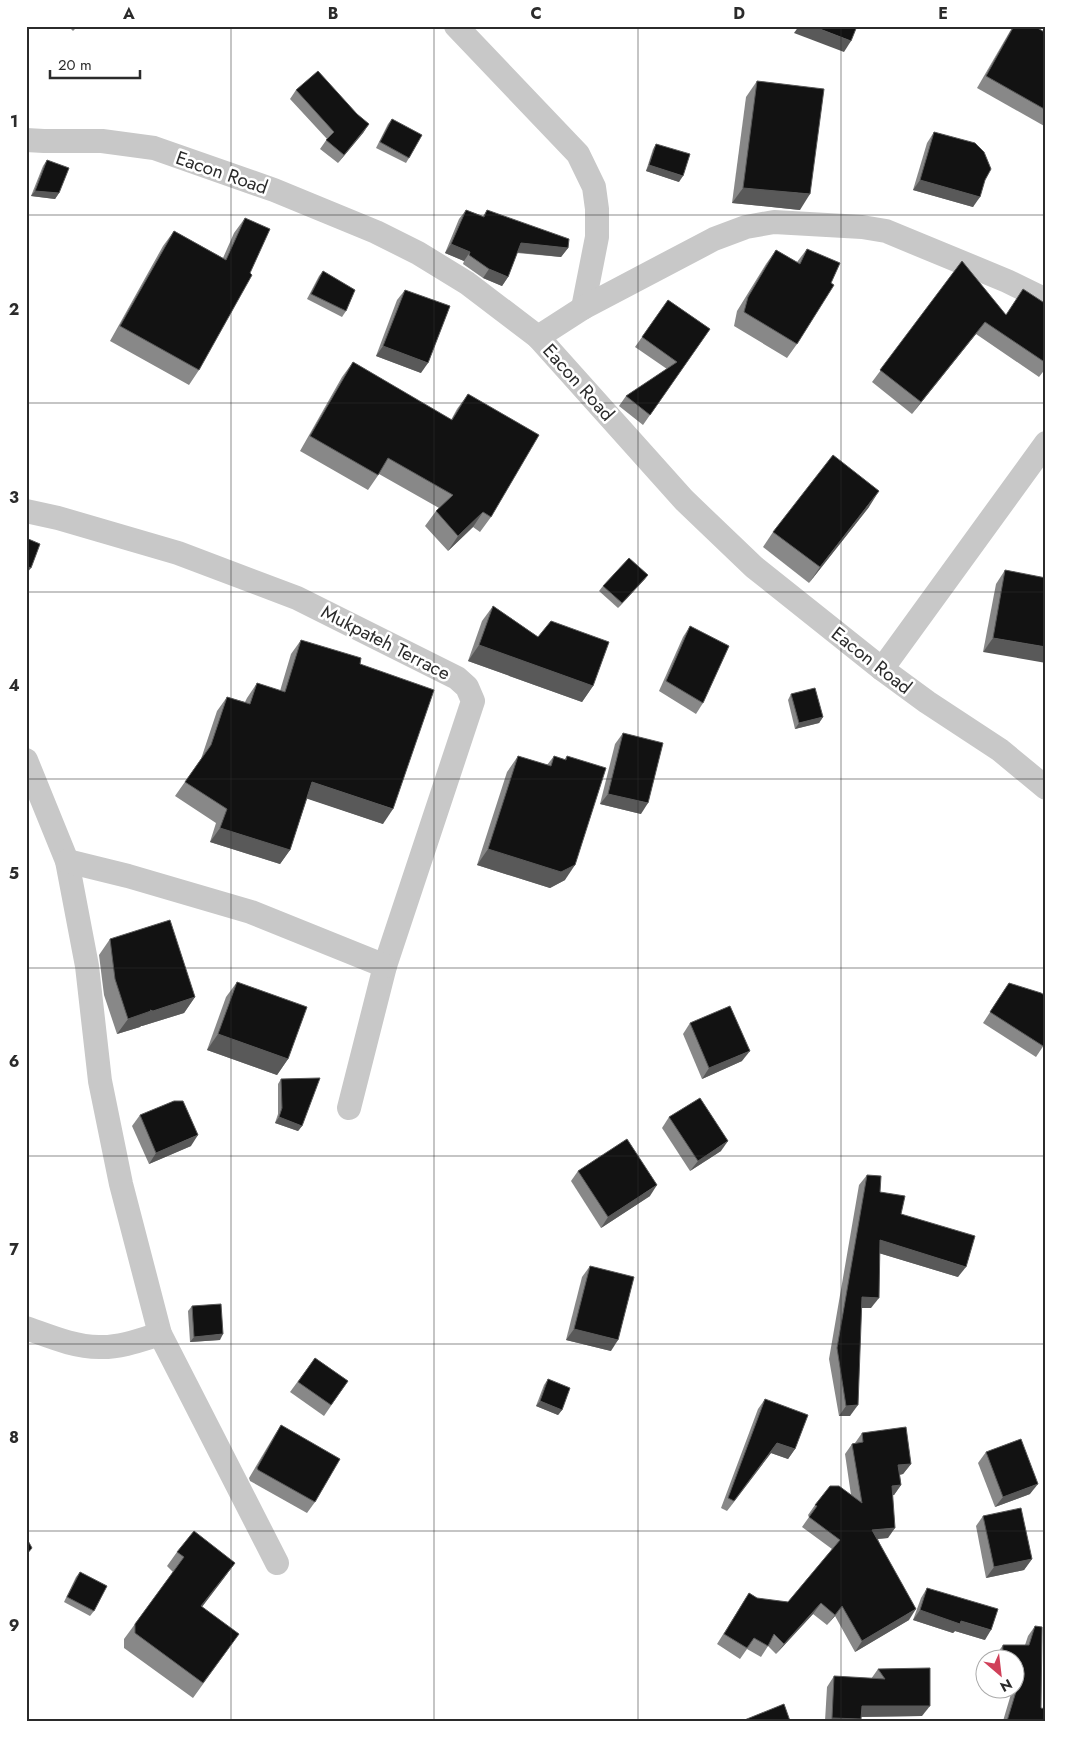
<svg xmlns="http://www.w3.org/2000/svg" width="1072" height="1747" font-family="Jost,sans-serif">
<rect width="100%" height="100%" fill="#fff"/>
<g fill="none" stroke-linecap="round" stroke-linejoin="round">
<g stroke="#c8c8c8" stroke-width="24">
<polyline points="456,26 578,154 594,187 597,209 597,237 583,308"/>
<polyline points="26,140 44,141 102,141 154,148 274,190 376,232 418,253 467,283 538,337 684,500 754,567 882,669 927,702 1000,750 1046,788"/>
<polyline points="538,337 583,308 714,239 746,227 774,222 862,227 886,231 1007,281 1046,300"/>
<polyline points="26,511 58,518 178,553 297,598 457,678 467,687 473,701 385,966 349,1108"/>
<polyline points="882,669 1046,443"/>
<polyline points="26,760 67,861 87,966 100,1081 121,1184 160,1334 277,1563"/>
<polyline points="67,861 128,876 251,912 385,966"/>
<path d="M 26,1328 C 49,1336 74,1347 99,1347 C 119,1348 141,1340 160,1334"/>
</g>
</g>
<g fill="#888">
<polygon points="68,26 78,26 73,31"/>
<polygon points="1013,26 1034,26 1046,33 1046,127 977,88"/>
<polygon points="757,81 800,210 732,203 746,97"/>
<polygon points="296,90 369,124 363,133 338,163 320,149 327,139 290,99"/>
<polygon points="392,119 409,158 406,163 376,148 388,124"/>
<polygon points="934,132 985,180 973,207 913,190 927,143"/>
<polygon points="656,144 679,182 646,171 653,149"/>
<polygon points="47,160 59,193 55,199 31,196 43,166"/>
<polygon points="466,210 483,216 487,210 568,248 561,257 517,253 508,277 502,286 483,278 463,264 464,261 445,253 459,219"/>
<polygon points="245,218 199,370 189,385 110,341 163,246 174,231 223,258 234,233"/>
<polygon points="807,249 831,283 797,344 787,358 734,326 737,311 766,264 776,250 797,262"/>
<polygon points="962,261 1005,315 1046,304 1046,368 1039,377 976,334 912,414 872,382"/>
<polygon points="323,271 346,311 342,317 307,299 319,276"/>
<polygon points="405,290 421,373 376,356 397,300"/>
<polygon points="668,300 710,329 643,425 619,406 626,396 667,369 635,347"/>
<polygon points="353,362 451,420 457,409 468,394 491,517 480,532 473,527 448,551 425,526 436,511 439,508 379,474 368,490 300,451 342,377"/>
<polygon points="869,507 809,583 763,547 773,532"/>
<polygon points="1005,570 1046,578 983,652 996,584"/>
<polygon points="648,575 644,580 618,608 599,591 603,586"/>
<polygon points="493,606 538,637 593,686 582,702 468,661 482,621"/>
<polygon points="690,626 703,703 696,714 659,691 683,637"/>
<polygon points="301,640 360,664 383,824 307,798 290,850 280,864 210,842 216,823 175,796 201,759 217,711 227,697 245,702 247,698 257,683 280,691 291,654"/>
<polygon points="791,694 823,717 819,723 795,729 788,700"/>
<polygon points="623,733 641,814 600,804 615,744"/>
<polygon points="518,756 547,765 554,756 564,760 567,756 565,880 550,888 477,865 507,772"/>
<polygon points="110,939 195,997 184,1013 142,1026 141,1026 140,1027 117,1034 104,995 99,955"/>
<polygon points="237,982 288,1059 277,1075 207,1050 226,997"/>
<polygon points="1009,983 1046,1042 1036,1057 983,1023"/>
<polygon points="690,1023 742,1061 702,1079 683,1034"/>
<polygon points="281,1079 302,1126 298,1131 275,1123 278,1114 278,1084"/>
<polygon points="140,1115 191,1146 149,1164 132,1126"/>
<polygon points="669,1117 721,1151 690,1171 662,1128"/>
<polygon points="578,1171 650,1196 601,1228 571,1181"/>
<polygon points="867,1175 880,1192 901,1214 958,1277 879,1253 871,1308 861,1308 850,1416 839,1416 829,1359 859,1185"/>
<polygon points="590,1266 611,1351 566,1340 582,1277"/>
<polygon points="192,1306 220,1340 190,1342 188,1311"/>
<polygon points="315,1358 348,1381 324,1416 290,1392"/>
<polygon points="548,1379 562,1410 558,1415 536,1406 544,1385"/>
<polygon points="765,1399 795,1449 788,1459 771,1453 727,1511 721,1508 758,1409"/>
<polygon points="281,1425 315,1502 307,1513 250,1481 249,1478 274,1436"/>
<polygon points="862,1433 911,1464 903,1474 900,1475 901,1485 894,1495 893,1495 888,1538 878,1539 909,1620 855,1652 835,1616 827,1625 813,1614 776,1654 768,1646 761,1657 747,1649 740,1659 717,1644 749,1593 757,1598 788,1602 832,1549 802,1527 809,1517 808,1515 815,1505 851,1495 845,1454 852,1444 855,1443"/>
<polygon points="986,1452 1030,1494 995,1507 978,1463"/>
<polygon points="983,1516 1032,1559 1024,1570 986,1578 976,1526"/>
<polygon points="177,1552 235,1563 224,1578 202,1607 229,1648 193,1698 124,1648 124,1639 173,1572 167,1566"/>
<polygon points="80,1572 94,1611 90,1616 64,1602 76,1577"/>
<polygon points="927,1588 985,1640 955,1631 953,1633 913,1620 921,1598"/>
<polygon points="1035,1626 1041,1708 1046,1721 1003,1721 1011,1694 995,1694 995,1690 1014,1690 1014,1660 996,1660 996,1655 1003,1645 1025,1645 1028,1636"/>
<polygon points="878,1669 922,1716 861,1717 860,1721 825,1721 827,1687 834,1676 871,1679"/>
</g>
<g fill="#595959">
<polygon points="799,26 812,26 851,41 844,52 794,33"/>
<polygon points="369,124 363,133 338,163 344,155"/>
<polygon points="649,165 683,176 679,182 646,171"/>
<polygon points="920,180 980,197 973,207 913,190"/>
<polygon points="743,188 810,194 800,210 732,203"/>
<polygon points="35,191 59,193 55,199 31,196"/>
<polygon points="521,243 568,248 561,257 514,252"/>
<polygon points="451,244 470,252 464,261 445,253"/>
<polygon points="489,269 508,277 502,286 483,278"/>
<polygon points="985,322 976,334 912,414 921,402"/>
<polygon points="383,346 428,363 421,373 376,356"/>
<polygon points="879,491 869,507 809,583 820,567"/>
<polygon points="483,512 473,527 448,551 458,536"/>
<polygon points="26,566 31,568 27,573 26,573"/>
<polygon points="648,575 644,580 618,608 622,603"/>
<polygon points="993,638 1046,647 1046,663 983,652"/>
<polygon points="479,645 593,686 582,702 468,661"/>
<polygon points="823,717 819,723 795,729 799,723"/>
<polygon points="312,782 393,809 383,824 302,797"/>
<polygon points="608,794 648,803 641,814 600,804"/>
<polygon points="220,828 290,850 280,864 210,842"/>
<polygon points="488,849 575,865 565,880 550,888 477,865"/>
<polygon points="195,997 184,1013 142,1026 141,1026 140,1027 117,1034 128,1019 150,1010"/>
<polygon points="218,1034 288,1059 277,1075 207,1050"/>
<polygon points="750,1051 742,1061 702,1079 709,1068"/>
<polygon points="279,1117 302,1126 298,1131 275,1123"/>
<polygon points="198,1135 191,1146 149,1164 156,1153"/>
<polygon points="728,1141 721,1151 690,1171 698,1161"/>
<polygon points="657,1185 650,1196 601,1228 608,1217"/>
<polygon points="880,1240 966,1267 958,1277 872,1251"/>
<polygon points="862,1297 879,1298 871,1308 854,1308"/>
<polygon points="574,1329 618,1340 611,1351 566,1340"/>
<polygon points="223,1334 220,1340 190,1342 194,1337"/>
<polygon points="540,1401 562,1410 558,1415 536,1406"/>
<polygon points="858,1405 850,1416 839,1416 846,1406"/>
<polygon points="777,1443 795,1449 788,1459 771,1453 727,1511"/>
<polygon points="911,1464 903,1474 891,1476 898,1465"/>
<polygon points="1038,1484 1030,1494 995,1507 1003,1497"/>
<polygon points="901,1485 894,1495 885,1496 892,1486"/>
<polygon points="895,1528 888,1538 865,1540 872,1530"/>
<polygon points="1032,1559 1024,1570 986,1578 994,1567"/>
<polygon points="235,1563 224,1578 191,1621 201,1606"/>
<polygon points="821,1603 813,1614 776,1654 784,1644"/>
<polygon points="842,1606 835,1616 827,1625 835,1615"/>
<polygon points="916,1609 909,1620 855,1652 862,1641"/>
<polygon points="920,1610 961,1621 991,1630 985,1640 955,1631 953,1633 913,1620"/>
<polygon points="998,1690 1014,1690 1011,1694 995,1694"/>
<polygon points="862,1706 930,1706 922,1716 854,1717"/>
<polygon points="832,1718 861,1719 860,1721 830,1721"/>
</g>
<g fill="#121212" stroke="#595959">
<polygon points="812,26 857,26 851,41"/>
<polygon points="1014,26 1034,26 1046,33 1046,110 986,76"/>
<polygon points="318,71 357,114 369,124 344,155 326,140 334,132 296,90"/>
<polygon points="757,81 824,89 810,194 743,188"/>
<polygon points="392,119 422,135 409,158 380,142"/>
<polygon points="934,132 975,143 984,152 991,169 985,180 980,197 920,180"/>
<polygon points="656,144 690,154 683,176 649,165"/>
<polygon points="47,160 69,168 59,193 35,191"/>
<polygon points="466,210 484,217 487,210 569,239 568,248 521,243 508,277 489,269 469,255 470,252 451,244"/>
<polygon points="245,218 270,229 250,273 252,275 199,370 120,326 174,231 226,260"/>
<polygon points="807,249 840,263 831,283 834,285 797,344 744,312 748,297 776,250 800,264"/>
<polygon points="962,261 1006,315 1023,289 1046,304 1046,363 985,322 921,402 880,370"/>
<polygon points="323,271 355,290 346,311 311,294"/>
<polygon points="405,290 450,306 428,363 383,346"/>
<polygon points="668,300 710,329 650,415 626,396 677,362 642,337"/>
<polygon points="353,362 452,420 468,394 539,435 491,517 483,512 458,536 436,511 453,495 388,458 378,475 310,436"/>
<polygon points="833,455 879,491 820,567 773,532"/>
<polygon points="26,538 40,544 31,568 26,566"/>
<polygon points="629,558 648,575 622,603 603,586"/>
<polygon points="1005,570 1046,578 1046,647 993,638"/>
<polygon points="493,606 538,637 551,621 609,642 593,686 479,645"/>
<polygon points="690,626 729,646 703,703 666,681"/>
<polygon points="301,640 361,658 360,664 434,690 393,809 312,782 290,850 220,828 227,809 185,782 211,745 227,697 250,704 257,683 285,692"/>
<polygon points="815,688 823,717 799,723 791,694"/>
<polygon points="623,733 663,743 648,803 608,794"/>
<polygon points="518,756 551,766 554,756 566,760 567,756 606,768 575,865 561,872 488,849"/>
<polygon points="170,920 195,997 153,1011 150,1010 151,1011 128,1019 115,979 110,939"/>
<polygon points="237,982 307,1007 288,1059 218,1034"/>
<polygon points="1009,983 1041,993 1046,996 1046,1042 1043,1046 990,1012"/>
<polygon points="730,1006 750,1051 709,1068 690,1023"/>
<polygon points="320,1078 302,1126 279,1117 282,1108 281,1079"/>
<polygon points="700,1098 728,1141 698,1161 669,1117"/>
<polygon points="174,1101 183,1101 198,1135 156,1153 140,1115"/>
<polygon points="627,1139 657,1185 608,1217 578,1171"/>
<polygon points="867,1175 881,1176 880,1192 905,1196 901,1214 975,1236 966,1267 880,1240 879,1298 862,1297 858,1405 846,1406 837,1348"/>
<polygon points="590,1266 634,1277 618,1340 574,1329"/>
<polygon points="221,1304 223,1334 194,1337 192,1306"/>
<polygon points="315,1358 348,1381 331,1405 298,1382"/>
<polygon points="548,1379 570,1388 562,1410 540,1401"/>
<polygon points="765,1399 808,1415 795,1449 777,1443 734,1501 728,1498"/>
<polygon points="281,1425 340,1459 315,1502 258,1470 257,1468"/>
<polygon points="906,1427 911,1464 898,1465 901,1485 892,1486 895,1528 872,1530 916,1609 862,1641 842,1606 835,1615 821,1603 784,1644 774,1634 768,1646 754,1638 747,1648 724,1634 749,1593 757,1598 788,1602 840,1540 809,1517 817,1506 815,1505 830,1486 839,1486 862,1503 852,1444 863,1442 862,1433"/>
<polygon points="1021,1439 1038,1484 1003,1497 986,1452"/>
<polygon points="1021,1508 1032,1559 994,1567 983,1516"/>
<polygon points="194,1531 235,1563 201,1606 239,1634 203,1683 135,1633 135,1624 184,1557 177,1552"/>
<polygon points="26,1537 32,1548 26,1555"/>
<polygon points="80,1572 107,1586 94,1611 67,1597"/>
<polygon points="927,1588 998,1609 991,1630 961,1621 960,1624 920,1610"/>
<polygon points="1035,1626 1042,1627 1041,1708 1046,1709 1046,1721 1007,1721 1018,1685 1014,1684 1014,1660 1002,1660 1003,1645 1029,1645"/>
<polygon points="930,1668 930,1706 862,1706 861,1719 832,1718 834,1676 885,1679 878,1669"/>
<polygon points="784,1704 790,1721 742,1721"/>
</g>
<path fill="none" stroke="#2b2b2b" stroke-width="1" stroke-opacity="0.55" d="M 231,26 L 231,1721M 434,26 L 434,1721M 638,26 L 638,1721M 841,26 L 841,1721M 26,215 L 1046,215M 26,403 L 1046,403M 26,592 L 1046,592M 26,779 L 1046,779M 26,968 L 1046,968M 26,1156 L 1046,1156M 26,1344 L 1046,1344M 26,1531 L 1046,1531"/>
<g text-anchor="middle" stroke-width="5" stroke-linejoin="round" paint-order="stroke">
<g font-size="19" fill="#2b2b2b" stroke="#fff">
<text transform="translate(222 172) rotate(19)" y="7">Eacon Road</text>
<text transform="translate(579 382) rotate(48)" y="7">Eacon Road</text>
<text transform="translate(386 642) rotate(27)" y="7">Mukpateh Terrace</text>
<text transform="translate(872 660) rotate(38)" y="7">Eacon Road</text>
</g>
</g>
<rect width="1072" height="1747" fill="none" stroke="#ffffff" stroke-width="55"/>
<g transform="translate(1000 1674) rotate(152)"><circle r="24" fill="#ffffff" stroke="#aaaaaa"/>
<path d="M0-4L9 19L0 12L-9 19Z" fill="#d04059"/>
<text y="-8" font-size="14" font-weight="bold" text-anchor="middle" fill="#2b2b2b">N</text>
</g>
<path d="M50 70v8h90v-8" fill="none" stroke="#2b2b2b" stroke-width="2.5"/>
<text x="58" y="70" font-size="15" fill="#2b2b2b" stroke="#ffffff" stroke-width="4" paint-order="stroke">20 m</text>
<rect x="28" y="28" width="1016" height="1692" fill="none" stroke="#2b2b2b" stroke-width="2"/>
<g font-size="16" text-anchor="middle" font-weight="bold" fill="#2b2b2b">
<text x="129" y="19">A</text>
<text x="333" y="19">B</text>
<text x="536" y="19">C</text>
<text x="739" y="19">D</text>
<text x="943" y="19">E</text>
<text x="14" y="127">1</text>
<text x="14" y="315">2</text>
<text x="14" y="503">3</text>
<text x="14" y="691">4</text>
<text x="14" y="879">5</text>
<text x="14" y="1067">6</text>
<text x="14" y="1255">7</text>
<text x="14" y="1443">8</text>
<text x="14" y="1631">9</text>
</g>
</svg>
